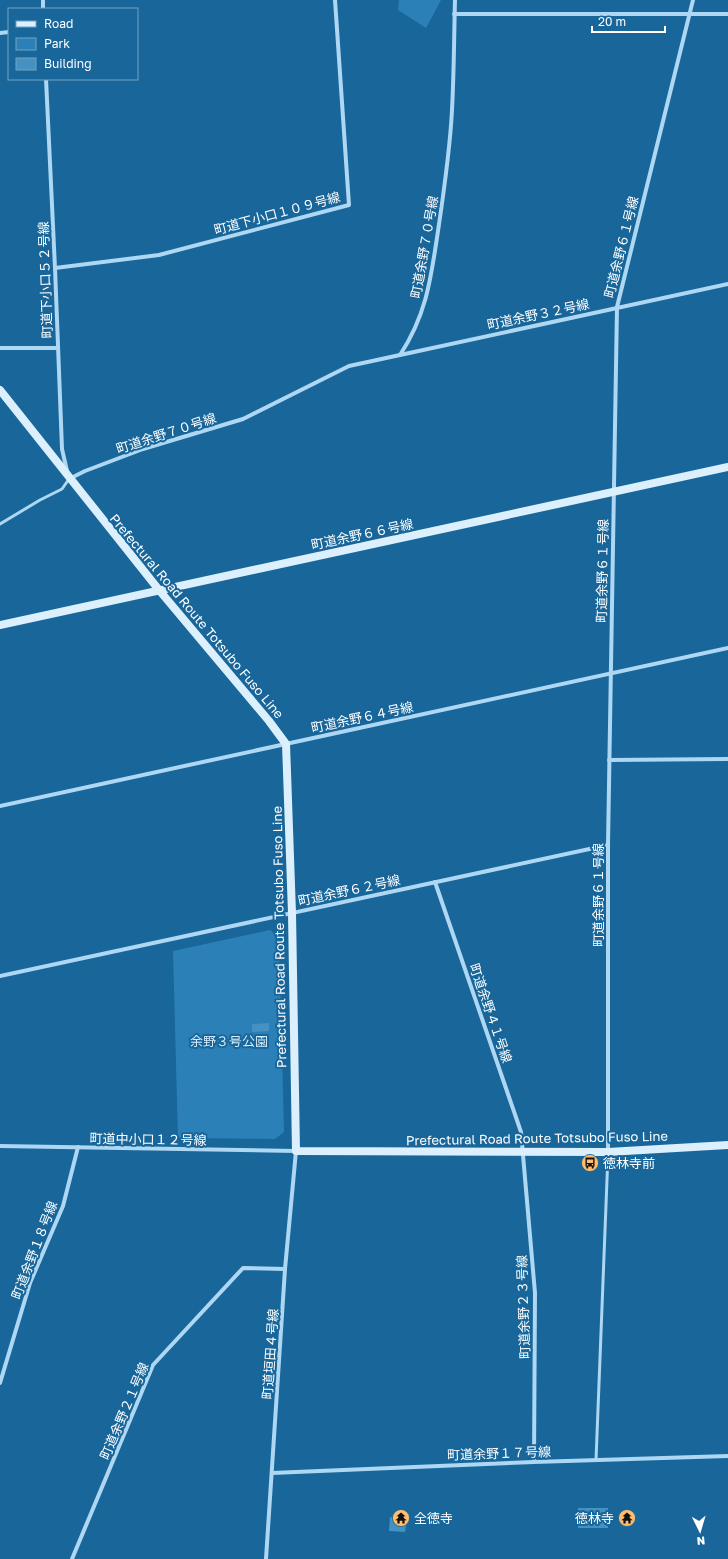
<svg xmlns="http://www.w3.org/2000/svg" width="728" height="1559" font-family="'Golos Text','Noto Sans JP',sans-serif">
<rect width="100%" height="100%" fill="#18669a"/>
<g fill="#2b81b7">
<polygon points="399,0 441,0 426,28 398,10"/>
<polygon points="270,930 279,937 284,1132 275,1139 178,1138 173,951"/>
</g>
<g fill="#4491c2">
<polygon points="269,1023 269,1031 252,1032 252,1024"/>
<rect x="578" y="1508" width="30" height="20"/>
<polygon points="390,1517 407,1519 405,1532 389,1531"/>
</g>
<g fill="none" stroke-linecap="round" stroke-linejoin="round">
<g stroke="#add7f2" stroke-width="3">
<polyline points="0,524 40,500 62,489 69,479"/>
<polyline points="596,1460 608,1154"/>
</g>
<g stroke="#add7f2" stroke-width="4">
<polyline points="43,9 43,0"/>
<polyline points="454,14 728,14"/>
<polyline points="0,33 9,32"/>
<polyline points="46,79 55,268 62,449 67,471"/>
<polyline points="55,268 159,255 349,205 335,0"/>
<polyline points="0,348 58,348"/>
<polyline points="400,355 728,284"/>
<path d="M 69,479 L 85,471 L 143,449 L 243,419 L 349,366 L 400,355 C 427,314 431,277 438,231 C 444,191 450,150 452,110 C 454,73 454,37 455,0"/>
<polyline points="609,760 728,759"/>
<polyline points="0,806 728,648"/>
<polyline points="435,882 521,1132 535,1293 534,1462"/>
<polyline points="0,976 608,845"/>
<polyline points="0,1146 296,1151 285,1269 266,1559"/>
<polyline points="608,1152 608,845 617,307 693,0"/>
<polyline points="0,1383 30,1283 63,1206 78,1147"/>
<polyline points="272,1473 534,1462 728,1456"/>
<polyline points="72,1559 153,1365 243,1268 285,1269"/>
</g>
<g stroke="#dbeffc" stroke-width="8">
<polyline points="0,390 159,590 269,721 286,744 292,913 296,1151 608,1152 728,1145"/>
<polyline points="0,625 728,467"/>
</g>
</g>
<defs>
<g id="bus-disc" transform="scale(0.9)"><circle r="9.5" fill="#ffbd6d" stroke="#18669a"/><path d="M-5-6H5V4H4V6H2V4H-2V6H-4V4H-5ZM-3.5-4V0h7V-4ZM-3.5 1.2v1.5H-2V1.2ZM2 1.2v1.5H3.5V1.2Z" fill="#111"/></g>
<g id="temple-disc" transform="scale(0.9)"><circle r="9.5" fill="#ffbd6d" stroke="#18669a"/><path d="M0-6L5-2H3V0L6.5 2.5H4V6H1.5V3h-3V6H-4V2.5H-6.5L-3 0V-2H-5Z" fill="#111"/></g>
</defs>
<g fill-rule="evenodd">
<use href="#bus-disc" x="590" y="1163"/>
<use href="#temple-disc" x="401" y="1518"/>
<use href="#temple-disc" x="627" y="1518"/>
</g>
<g text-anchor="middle" stroke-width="4" stroke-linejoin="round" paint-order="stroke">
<g font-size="13" fill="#fff" stroke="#18669a">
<text transform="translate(277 213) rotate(-15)" y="5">町道下小口１０９号線</text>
<text transform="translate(424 247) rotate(-80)" y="5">町道余野７０号線</text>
<text transform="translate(621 247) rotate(-76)" y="5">町道余野６１号線</text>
<text transform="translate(45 280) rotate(-92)" y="5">町道下小口５２号線</text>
<text transform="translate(538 314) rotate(-12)" y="5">町道余野３２号線</text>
<text transform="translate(166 433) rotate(-18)" y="5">町道余野７０号線</text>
<text transform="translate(362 534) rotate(-12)" y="5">町道余野６６号線</text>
<text transform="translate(602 571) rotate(-89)" y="5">町道余野６１号線</text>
<text transform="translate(197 616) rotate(50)" y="5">Prefectural Road Route Totsubo Fuso Line</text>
<text transform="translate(362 717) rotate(-12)" y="5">町道余野６４号線</text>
<text transform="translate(349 890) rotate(-12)" y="5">町道余野６２号線</text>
<text transform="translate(598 895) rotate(-90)" y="5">町道余野６１号線</text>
<text transform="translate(279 937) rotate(-91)" y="5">Prefectural Road Route Totsubo Fuso Line</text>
<text transform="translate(491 1013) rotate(71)" y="5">町道余野４１号線</text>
<text transform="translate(537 1138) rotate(-1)" y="5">Prefectural Road Route Totsubo Fuso Line</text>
<text transform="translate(148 1139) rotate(1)" y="5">町道中小口１２号線</text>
<text transform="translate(34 1250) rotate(-69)" y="5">町道余野１８号線</text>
<text transform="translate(523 1307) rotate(-92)" y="5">町道余野２３号線</text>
<text transform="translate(270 1354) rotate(-86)" y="5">町道垣田４号線</text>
<text transform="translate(124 1411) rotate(-67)" y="5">町道余野２１号線</text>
<text transform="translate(499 1453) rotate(-2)" y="5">町道余野１７号線</text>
</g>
<g font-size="13" fill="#d4edfc" stroke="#18669a">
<text x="229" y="1046">余野３号公園</text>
</g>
<g font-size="13" fill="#fff" stroke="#18669a" text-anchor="start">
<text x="603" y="1168">徳林寺前</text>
<text x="414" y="1523">全徳寺</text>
<text x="614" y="1523" text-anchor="end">徳林寺</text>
</g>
</g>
<rect x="8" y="8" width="130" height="72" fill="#18669a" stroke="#74a3c2"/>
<rect x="16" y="21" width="20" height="6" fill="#dbeffc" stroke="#74a3c2"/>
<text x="44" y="28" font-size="12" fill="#ffffff">Road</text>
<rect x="16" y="38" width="20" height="12" fill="#2b81b7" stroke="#74a3c2"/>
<text x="44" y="48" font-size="12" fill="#ffffff">Park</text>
<rect x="16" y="58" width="20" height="12" fill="#4491c2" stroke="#74a3c2"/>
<text x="44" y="68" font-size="12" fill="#ffffff">Building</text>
<g transform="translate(700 1531) rotate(175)" stroke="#18669a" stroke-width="3" paint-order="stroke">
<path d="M0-3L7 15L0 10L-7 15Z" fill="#ffffff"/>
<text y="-6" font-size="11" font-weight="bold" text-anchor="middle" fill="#ffffff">N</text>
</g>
<path d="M592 26v6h73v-6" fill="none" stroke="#ffffff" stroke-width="2"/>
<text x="598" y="26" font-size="12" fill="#ffffff" stroke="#18669a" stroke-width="3" paint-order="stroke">20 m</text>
</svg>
